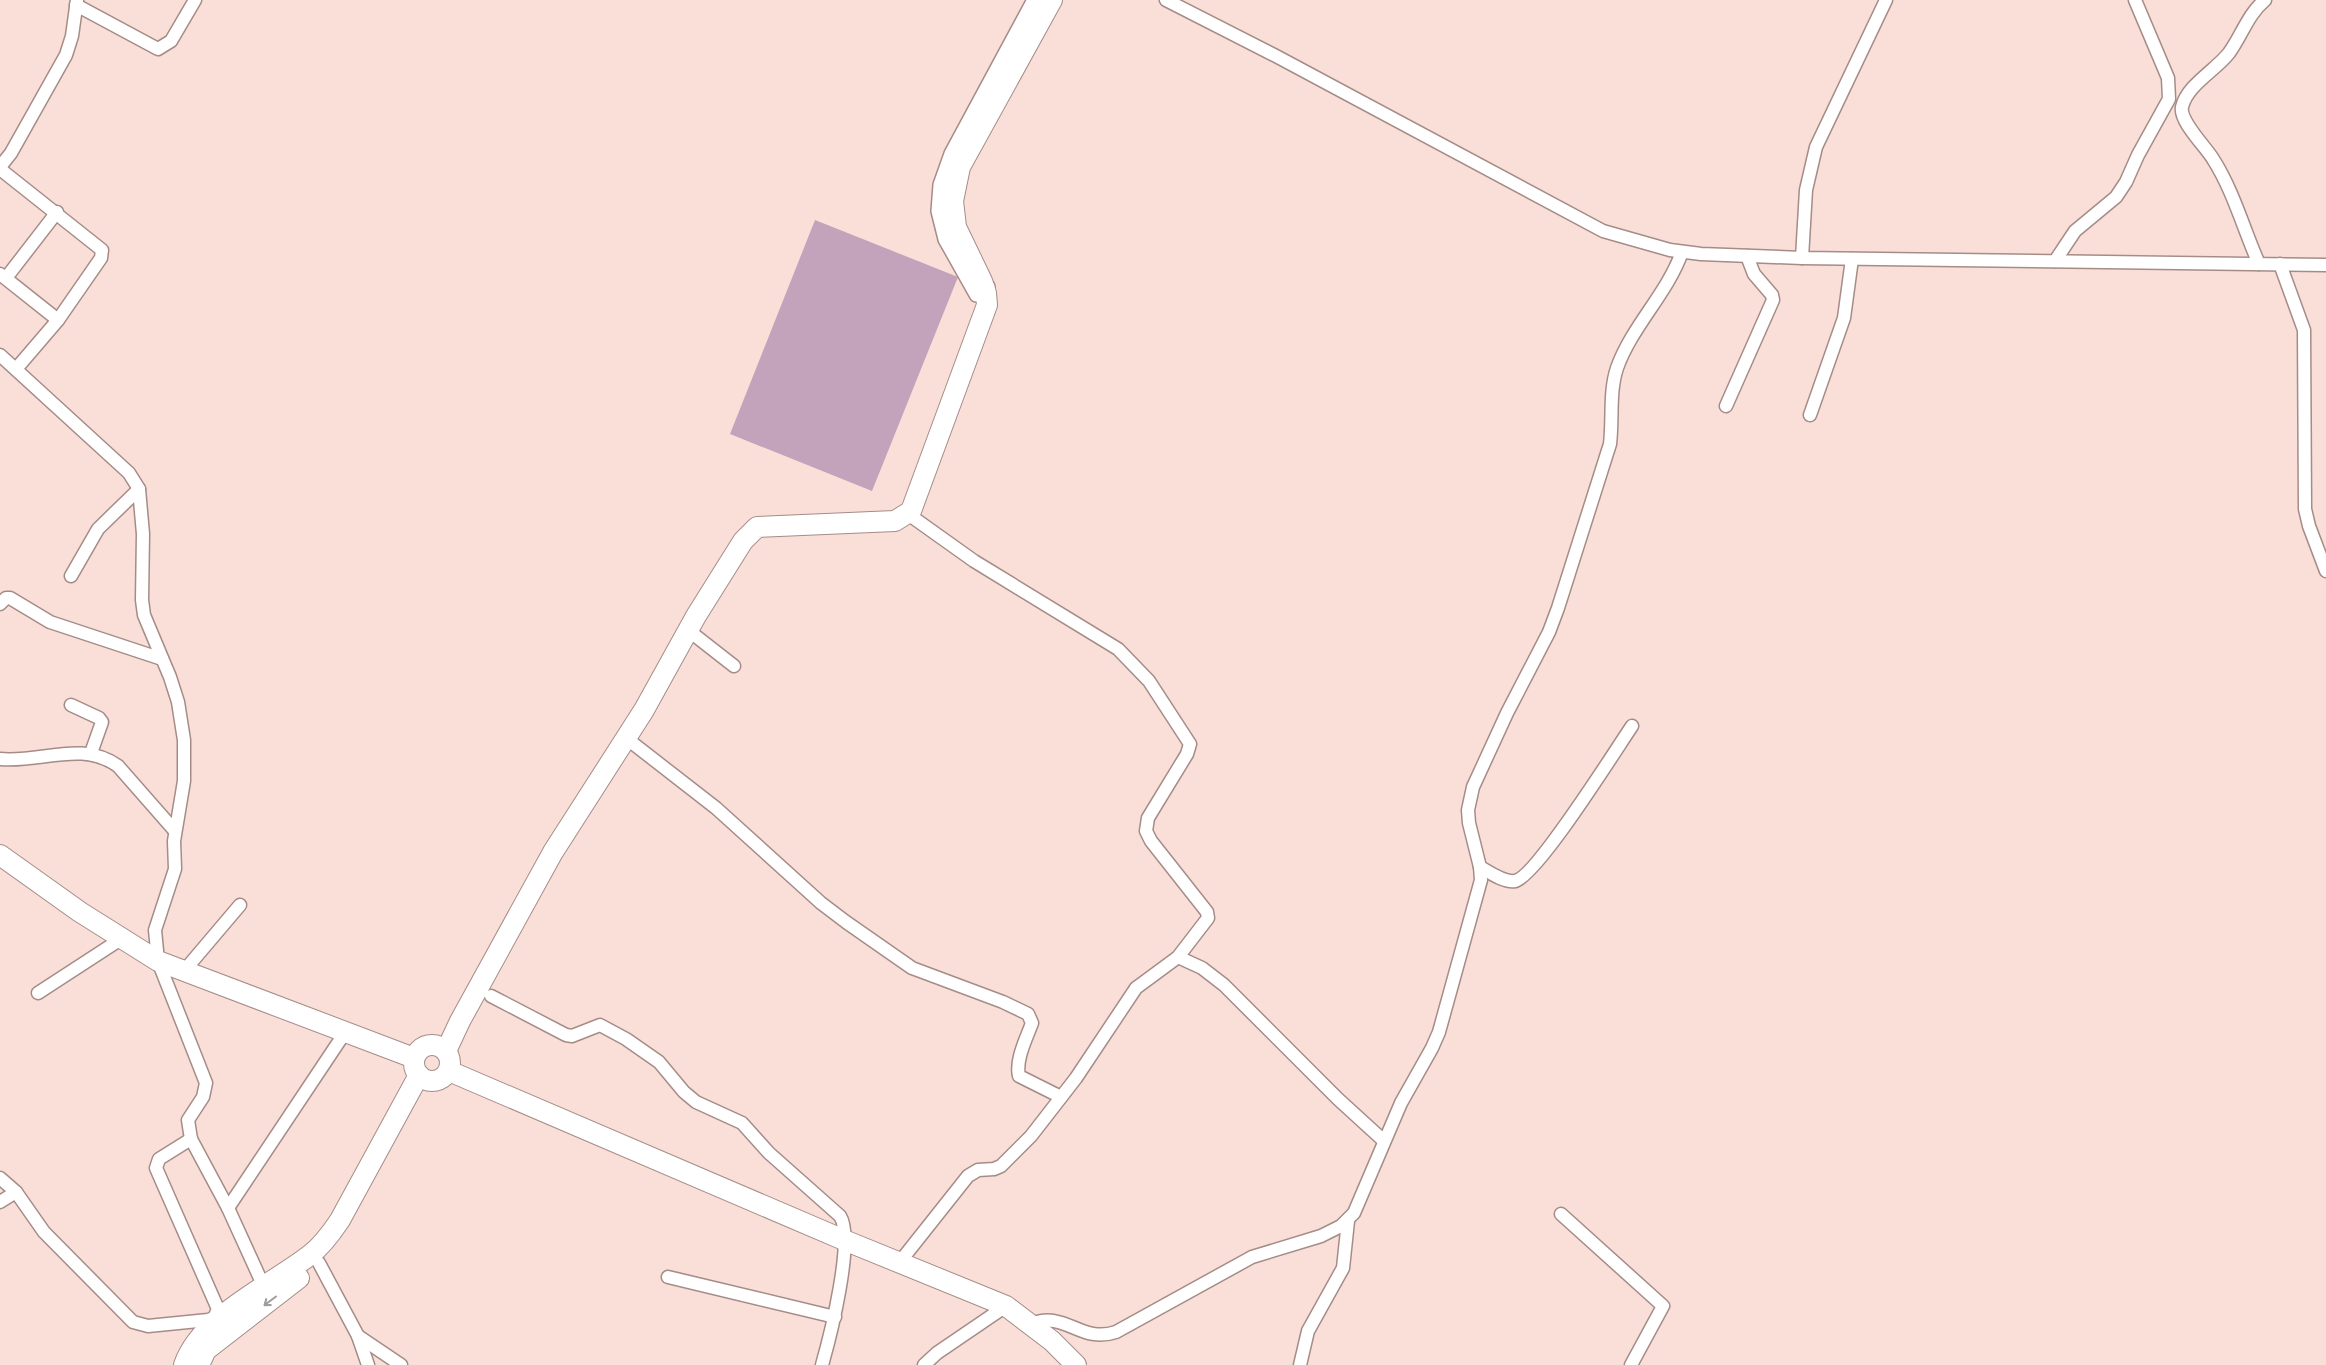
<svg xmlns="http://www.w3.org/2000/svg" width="2326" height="1365" font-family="'Crimson Pro',serif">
<rect width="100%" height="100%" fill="#fadfd9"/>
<polygon fill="#c3a2bb" points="815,220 958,277 872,491 730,434"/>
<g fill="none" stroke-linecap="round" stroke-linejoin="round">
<g stroke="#a58c87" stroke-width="15">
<g id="minor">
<polyline points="1166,0 1276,56 1603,231 1670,250 1701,254 1802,258 2326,265"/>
<polyline points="76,5 158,49 171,41 195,0"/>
<polyline points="0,167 11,153 66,55 72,36 77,0"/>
<polyline points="0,169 102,250 101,258 58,320 16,369"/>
<polyline points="1802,258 1806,190 1816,147 1886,0"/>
<polyline points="2055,261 2075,231 2116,197 2126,182 2138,155 2169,99 2168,78 2135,0"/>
<path d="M 2259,264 C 2244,230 2233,190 2213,159 C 2206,147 2179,121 2182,107 C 2187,85 2216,70 2229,53 C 2242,35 2248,14 2265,0"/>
<polyline points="2280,264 2304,330 2305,509 2309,526 2326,571"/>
<polyline points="0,274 58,320"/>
<polyline points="6,278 57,212"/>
<polyline points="0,355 129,473 139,489 143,534 142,600 144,615 170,677 178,702 184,740 184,781 174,841 175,869 155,930 158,961 206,1083 203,1097 188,1120 191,1139 228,1208 264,1287"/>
<polyline points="1726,406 1773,300 1772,295 1754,274 1747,256"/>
<polyline points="1810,415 1844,318 1852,259"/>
<polyline points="71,576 98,529 139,489"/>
<polyline points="0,604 6,598 10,598 50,622 162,659"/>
<polyline points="688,630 734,666"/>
<polyline points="71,705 99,718 102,722 91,753"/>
<path d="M 626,738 L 716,808 L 821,903 L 846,922 L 912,968 L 1003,1002 L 1028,1014 L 1032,1023 C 1027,1037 1015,1060 1019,1076 L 1061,1097"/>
<path d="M 0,759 C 42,763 81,740 118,766 L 175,831"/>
<path d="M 1480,867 C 1489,872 1504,883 1515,881 C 1536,877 1615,751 1632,726"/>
<polyline points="1178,957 1202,968 1224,985 1338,1099 1384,1141"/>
<polyline points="184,971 240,905"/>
<polyline points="38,993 121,939"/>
<path d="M 491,996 L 566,1035 L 572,1036 L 600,1025 L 626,1039 L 659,1062 L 684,1092 L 696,1102 L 742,1123 L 769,1153 L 840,1216 C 855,1239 830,1337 822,1365"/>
<polyline points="0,1178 16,1192 44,1232 133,1322 148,1326 208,1320 214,1318 218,1309 156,1168 159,1159 191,1139"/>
<polyline points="0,1202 16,1192"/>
<polyline points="228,1208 346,1031"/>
<polyline points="1561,1214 1663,1306 1631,1365"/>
<polyline points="319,1263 358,1336 368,1365"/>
<polyline points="899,1263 968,1176 978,1170 994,1169 1001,1166 1031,1136 1076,1078 1136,988 1178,957 1208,918 1207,912 1151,841 1146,831 1148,818 1187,754 1190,744 1149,681 1118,649 974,561 908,514"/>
<polyline points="668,1277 835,1317"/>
<path d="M 1031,1324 C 1066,1310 1080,1344 1116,1332 L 1252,1257 L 1321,1236 L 1341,1226 L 1354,1213 L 1401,1103 L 1432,1048 L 1439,1032 L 1481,880 L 1480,867 L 1469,823 L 1468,810 L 1473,787 L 1507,713 L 1549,632 L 1558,608 L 1610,444 C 1613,419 1609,392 1617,368 C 1632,326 1667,294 1682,252"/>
<polyline points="358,1336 401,1365"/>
<polyline points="924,1365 937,1353 1006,1306"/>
<polyline points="1300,1365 1308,1331 1343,1268 1348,1221"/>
</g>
</g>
<g stroke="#a58c87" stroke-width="18">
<polyline id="tertiary" points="987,287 986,293 977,294 946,239 939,211 941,185 952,154 1035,0"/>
</g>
<g stroke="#a58c87" stroke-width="22">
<g id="primary">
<polyline points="0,855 80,912 158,961 414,1058"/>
<circle cx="432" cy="1063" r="18"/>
<polyline points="446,1051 460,1021 553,852 644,710 696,616 743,541 757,527 895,521 911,511 987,305 986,293 982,281 956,227 953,201 960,167 1052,0"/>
<polyline points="449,1071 844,1240 1006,1306 1052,1341 1076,1365"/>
<path d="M 184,1365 C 201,1316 270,1286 310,1255 C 323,1245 332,1232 340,1220 L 419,1075"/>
<polyline points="199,1365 206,1350 299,1278"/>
</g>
</g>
<use href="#minor" stroke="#fff" stroke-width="12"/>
<use href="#tertiary" stroke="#fff" stroke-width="15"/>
<use href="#primary" stroke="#fff" stroke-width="20"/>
</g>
<defs><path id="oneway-shaft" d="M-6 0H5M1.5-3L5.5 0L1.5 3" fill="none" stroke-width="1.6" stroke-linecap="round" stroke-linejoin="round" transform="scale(1.25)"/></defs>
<use stroke="#a09c9a" href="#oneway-shaft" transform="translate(270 1301) rotate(143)"/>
</svg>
